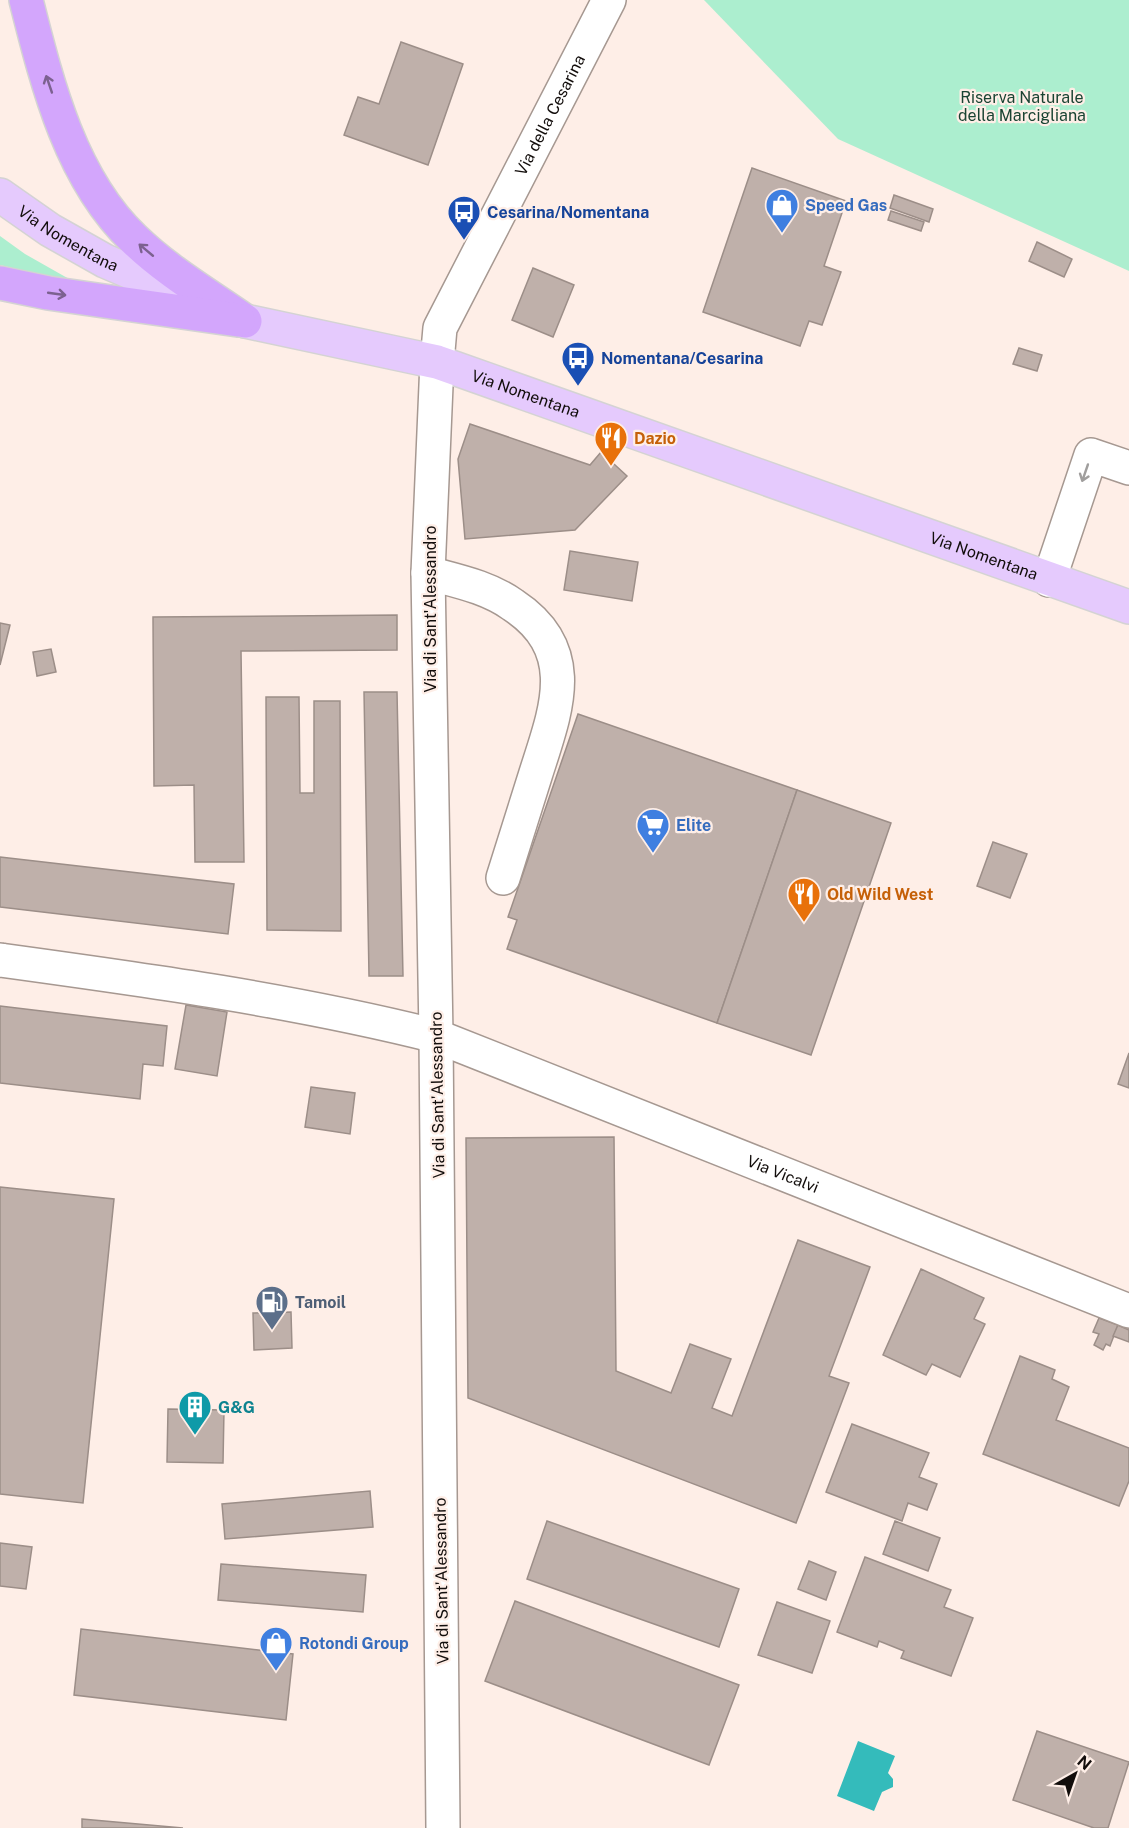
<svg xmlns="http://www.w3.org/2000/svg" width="1129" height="1828" font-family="'Public Sans',sans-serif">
<rect width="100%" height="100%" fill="#feeee7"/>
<g fill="#aceecf">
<polygon points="704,0 1129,0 1129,271 838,139"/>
<polygon points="0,236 25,254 78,284 0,265"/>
</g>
<polygon fill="#34bbbb" points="858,1741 895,1756 888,1773 893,1779 893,1787 882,1792 874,1811 837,1796"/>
<g fill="#bfb0aa" stroke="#9c8e88" stroke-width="1.5">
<polygon points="401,42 463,64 428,165 344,135 358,97 379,104"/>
<polygon points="752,168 846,201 824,266 841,272 822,325 809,321 800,346 703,312"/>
<polygon points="894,195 933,209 929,222 890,208"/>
<polygon points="891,211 924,222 921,231 888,220"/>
<polygon points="1037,242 1072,259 1064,277 1029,261"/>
<polygon points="533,268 574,285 553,337 512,320"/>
<polygon points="1019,348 1042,355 1037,371 1013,364"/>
<polygon points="470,424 590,465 601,452 627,476 575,530 465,539 458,459"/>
<polygon points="570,551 638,562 632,601 564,590"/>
<polygon points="397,615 397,650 241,651 244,862 195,862 194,785 154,786 153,617"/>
<polygon points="0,623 10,625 0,665"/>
<polygon points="51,649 56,672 37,676 33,652"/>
<polygon points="364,692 397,692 403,976 369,976"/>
<polygon points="266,697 299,697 300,793 314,793 314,701 340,701 341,931 267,930"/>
<polygon points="578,714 797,790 717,1023 507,949 517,920 508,917"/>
<polygon points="797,790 891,823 811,1055 717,1023"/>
<polygon points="993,842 1027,854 1010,898 977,886"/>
<polygon points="0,857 234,884 228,934 0,907"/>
<polygon points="186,1005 227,1012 217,1076 175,1069"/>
<polygon points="0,1006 167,1026 163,1066 143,1064 140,1099 0,1083"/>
<polygon points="1129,1053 1129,1088 1118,1084"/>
<polygon points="311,1087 355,1093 350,1134 305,1127"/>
<polygon points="614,1137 616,1371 671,1393 690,1344 731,1359 712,1408 732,1416 798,1240 870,1267 829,1376 849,1383 796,1523 468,1398 466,1138"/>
<polygon points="0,1187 114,1199 83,1503 0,1494"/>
<polygon points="921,1269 984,1298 974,1319 985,1324 960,1377 932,1364 926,1375 883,1355"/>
<polygon points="291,1312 292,1348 254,1350 253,1313"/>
<polygon points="1099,1318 1118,1325 1110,1346 1106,1344 1103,1350 1094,1345 1099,1334 1093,1332"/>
<polygon points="1118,1325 1129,1330 1129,1342 1113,1336"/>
<polygon points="1020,1356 1055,1370 1052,1379 1069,1387 1056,1420 1129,1448 1129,1481 1119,1506 983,1454"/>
<polygon points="168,1409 224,1410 223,1463 167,1462"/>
<polygon points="852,1424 929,1453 919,1477 937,1484 927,1510 908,1503 902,1521 826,1492"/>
<polygon points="370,1491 373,1527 225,1539 222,1504"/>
<polygon points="547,1521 739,1589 719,1647 527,1579"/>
<polygon points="895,1521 940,1538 928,1571 883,1554"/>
<polygon points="0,1543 32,1547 26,1589 0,1586"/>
<polygon points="865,1557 951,1590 944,1607 973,1618 951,1676 901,1658 904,1651 879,1641 877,1647 837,1632"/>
<polygon points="809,1561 836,1572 826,1600 798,1589"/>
<polygon points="221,1564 366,1575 363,1612 218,1600"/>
<polygon points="515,1601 739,1685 709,1765 485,1681"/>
<polygon points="777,1602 830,1621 812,1673 758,1655"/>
<polygon points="81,1629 293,1654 286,1720 74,1695"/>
<polygon points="1037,1731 1129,1762 1108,1828 1094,1828 1013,1800"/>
<polygon points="82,1819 183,1828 82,1828"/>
</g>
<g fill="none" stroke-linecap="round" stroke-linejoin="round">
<g stroke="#a69891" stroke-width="36">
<g id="minor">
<path d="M 428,573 C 457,581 488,587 513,605 C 581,650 556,710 536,773 C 525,808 514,843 503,878"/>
<polyline points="1049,580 1091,455 1129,468"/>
<path id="s1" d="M 0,960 C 146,980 293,1000 436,1036 L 1129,1311"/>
<path id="s2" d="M 443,1828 L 436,1036 L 428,573 L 437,362 L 440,328 L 609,0"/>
</g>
</g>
<g stroke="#d4d3d3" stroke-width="36">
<g id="major">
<path id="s3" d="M 0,195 L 50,230 L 105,261 L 245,321 L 437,362 L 1129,607"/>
</g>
</g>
<g stroke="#d4d3d3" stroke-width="36">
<g id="highway">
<path d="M 26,0 C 47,83 70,178 134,239 C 167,271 208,295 245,321"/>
<polyline points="0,283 48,293 238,320"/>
</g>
</g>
<use href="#minor" stroke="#fff" stroke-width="33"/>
<use href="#major" stroke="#e5cafd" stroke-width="33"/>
<use href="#highway" stroke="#d3a6fc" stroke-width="33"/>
</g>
<defs><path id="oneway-shaft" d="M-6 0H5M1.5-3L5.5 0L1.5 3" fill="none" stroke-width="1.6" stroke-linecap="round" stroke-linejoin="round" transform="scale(1.5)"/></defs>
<g stroke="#7c6190">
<use href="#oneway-shaft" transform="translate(49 84) rotate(-109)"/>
<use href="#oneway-shaft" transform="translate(146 250) rotate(-140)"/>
<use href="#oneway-shaft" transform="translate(57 294) rotate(8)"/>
</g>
<use stroke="#a09e9d" href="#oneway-shaft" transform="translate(1085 473) rotate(109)"/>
<defs>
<g id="shop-pin" transform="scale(1.725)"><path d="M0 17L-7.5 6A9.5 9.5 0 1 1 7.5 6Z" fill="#3f7fe0" stroke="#feeee7"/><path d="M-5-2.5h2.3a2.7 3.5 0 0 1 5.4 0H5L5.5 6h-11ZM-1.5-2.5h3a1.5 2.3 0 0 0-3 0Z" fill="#fff"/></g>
<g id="bus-pin" transform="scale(1.725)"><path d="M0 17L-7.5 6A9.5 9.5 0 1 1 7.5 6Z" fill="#1a4fb4" stroke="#feeee7"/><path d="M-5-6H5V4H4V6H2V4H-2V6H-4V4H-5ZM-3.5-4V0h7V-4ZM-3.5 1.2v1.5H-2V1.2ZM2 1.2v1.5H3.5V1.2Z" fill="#fff"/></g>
<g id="restaurant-pin" transform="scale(1.725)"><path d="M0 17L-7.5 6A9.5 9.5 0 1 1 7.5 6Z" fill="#e8710a" stroke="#feeee7"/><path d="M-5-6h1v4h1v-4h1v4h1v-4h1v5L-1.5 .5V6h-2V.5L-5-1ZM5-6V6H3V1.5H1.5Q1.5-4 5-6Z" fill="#fff"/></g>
<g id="supermarket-pin" transform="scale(1.725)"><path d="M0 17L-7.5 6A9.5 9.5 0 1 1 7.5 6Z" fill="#3f7fe0" stroke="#feeee7"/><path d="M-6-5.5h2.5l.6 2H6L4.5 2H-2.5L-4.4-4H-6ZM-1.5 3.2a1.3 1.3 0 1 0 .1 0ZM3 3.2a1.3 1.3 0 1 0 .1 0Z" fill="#fff"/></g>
<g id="fuel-pin" transform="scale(1.725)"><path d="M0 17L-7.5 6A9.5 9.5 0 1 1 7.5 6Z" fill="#5c6f8a" stroke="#feeee7"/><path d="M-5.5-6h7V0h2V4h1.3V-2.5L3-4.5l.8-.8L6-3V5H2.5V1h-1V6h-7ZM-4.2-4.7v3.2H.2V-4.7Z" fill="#fff"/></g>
<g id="building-pin" transform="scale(1.725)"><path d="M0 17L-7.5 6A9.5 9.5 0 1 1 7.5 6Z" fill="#0f9aa8" stroke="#feeee7"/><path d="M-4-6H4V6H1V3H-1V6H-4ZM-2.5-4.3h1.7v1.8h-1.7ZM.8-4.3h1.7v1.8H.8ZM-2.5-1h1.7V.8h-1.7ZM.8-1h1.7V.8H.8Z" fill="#fff"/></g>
</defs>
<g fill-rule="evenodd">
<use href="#shop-pin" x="782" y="205"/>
<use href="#bus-pin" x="464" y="212"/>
<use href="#bus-pin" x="578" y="358"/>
<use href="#restaurant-pin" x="611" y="438"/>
<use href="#supermarket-pin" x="653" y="825"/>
<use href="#restaurant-pin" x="804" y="894"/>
<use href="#fuel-pin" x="272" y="1302"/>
<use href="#building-pin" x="195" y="1407"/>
<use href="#shop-pin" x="276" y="1643"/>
</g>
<g text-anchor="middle" stroke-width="4.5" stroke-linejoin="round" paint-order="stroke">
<g font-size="16" fill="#194332" stroke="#feeee7">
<text x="1022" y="103">Riserva Naturale<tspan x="1022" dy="18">della Marcigliana</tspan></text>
</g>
<g font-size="16" fill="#120d0b" stroke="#feeee7">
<text dy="6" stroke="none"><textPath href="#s2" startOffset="1740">Via della Cesarina</textPath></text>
<text dy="6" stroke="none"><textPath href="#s3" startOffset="81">Via Nomentana</textPath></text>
<text dy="6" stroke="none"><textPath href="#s3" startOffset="567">Via Nomentana</textPath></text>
<text dy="6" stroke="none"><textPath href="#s3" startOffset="1053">Via Nomentana</textPath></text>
<text transform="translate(430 609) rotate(-90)" y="6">Via di Sant'Alessandro</text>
<text transform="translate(437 1095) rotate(-91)" y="6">Via di Sant'Alessandro</text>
<text dy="6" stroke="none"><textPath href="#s1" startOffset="816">Via Vicalvi</textPath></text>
<text transform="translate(441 1581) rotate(-91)" y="6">Via di Sant'Alessandro</text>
</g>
<g font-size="16" font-weight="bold" fill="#366cbe" stroke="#feeee7" text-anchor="start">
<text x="805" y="211">Speed Gas</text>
<text x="676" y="831">Elite</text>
<text x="299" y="1649">Rotondi Group</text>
</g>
<g font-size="16" font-weight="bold" fill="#164399" stroke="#feeee7" text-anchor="start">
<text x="487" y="218">Cesarina/Nomentana</text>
<text x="601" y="364">Nomentana/Cesarina</text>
</g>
<g font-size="16" font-weight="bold" fill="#c56008" stroke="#feeee7" text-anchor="start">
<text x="634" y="444">Dazio</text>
<text x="827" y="900">Old Wild West</text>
</g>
<g font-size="16" font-weight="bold" fill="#4e5e75" stroke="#feeee7" text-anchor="start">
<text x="295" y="1308">Tamoil</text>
</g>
<g font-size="16" font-weight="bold" fill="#0d838f" stroke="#feeee7" text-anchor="start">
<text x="218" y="1413">G&amp;G</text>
</g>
</g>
<g transform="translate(1075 1774) rotate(40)" stroke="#feeee7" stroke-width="4.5" paint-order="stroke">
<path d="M0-4.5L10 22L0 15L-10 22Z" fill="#120d0b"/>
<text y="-9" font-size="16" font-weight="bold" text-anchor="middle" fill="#120d0b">N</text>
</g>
</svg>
